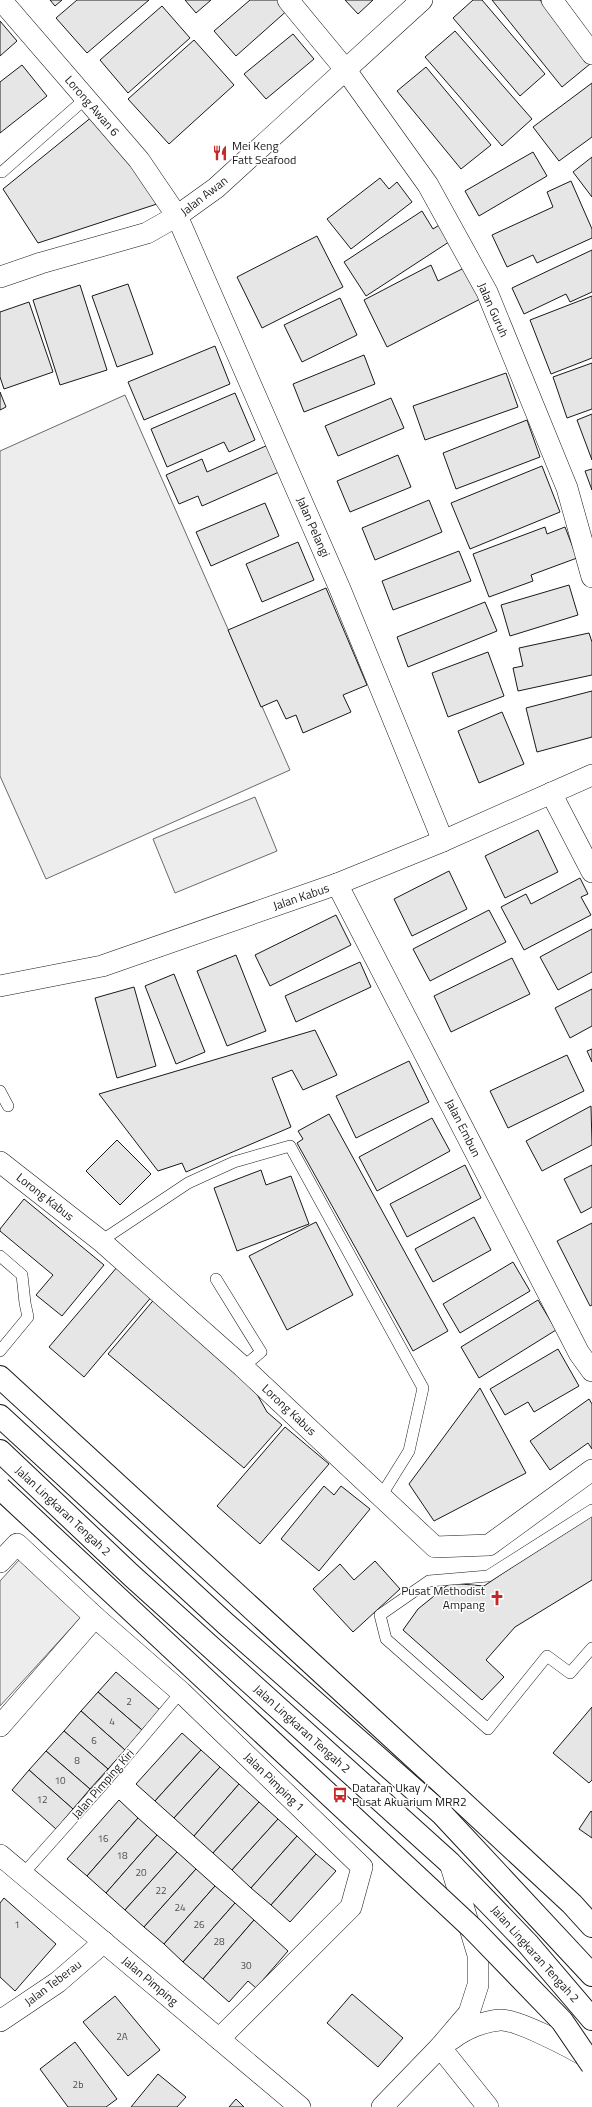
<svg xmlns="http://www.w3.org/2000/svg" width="592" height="2107" font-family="'Titillium Web',sans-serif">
<rect width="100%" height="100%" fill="#fff"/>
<g fill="#ededed" stroke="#6a6a6a">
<polygon points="125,395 290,770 46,879 0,776 0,451"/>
<polygon points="255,797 277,851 175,893 153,839"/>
<polygon points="19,1560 82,1616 0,1706 0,1581"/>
</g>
<g fill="#e6e6e6" stroke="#1a1a1a">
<polygon points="50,0 62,0 55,6"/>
<polygon points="77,0 149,0 87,53 56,18"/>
<polygon points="185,0 211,0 196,13"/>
<polygon points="250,0 283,0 290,8 236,56 214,31"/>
<polygon points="345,0 373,0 358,14"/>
<polygon points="473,0 482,0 545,74 520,96 453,18"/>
<polygon points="492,0 540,0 590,64 562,87"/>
<polygon points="162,6 190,38 128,93 100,60"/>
<polygon points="0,21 17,41 0,56"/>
<polygon points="455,31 532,119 502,146 425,57"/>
<polygon points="293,34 314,59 266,99 244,74"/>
<polygon points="194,40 234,85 169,144 128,99"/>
<polygon points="22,65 47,96 0,133 0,82"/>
<polygon points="426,67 491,145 461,169 397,91"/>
<polygon points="592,83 592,137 559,161 533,127"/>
<polygon points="93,116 163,202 38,243 3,189"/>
<polygon points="533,152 547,176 479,216 465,191"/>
<polygon points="592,157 592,197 573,172"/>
<polygon points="380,178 389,189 397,182 412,202 351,249 327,219"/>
<polygon points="571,181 592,229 592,238 537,263 533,255 507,267 492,235 553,207 547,192"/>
<polygon points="422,211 433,229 444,222 455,238 366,296 344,262"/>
<polygon points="317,236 343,287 262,328 237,277"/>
<polygon points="592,250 592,292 570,302 566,294 524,314 512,288"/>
<polygon points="431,265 438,281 470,265 486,296 387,347 364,300"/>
<polygon points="128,284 153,354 117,367 92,296"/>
<polygon points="80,285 107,370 60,385 33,300"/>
<polygon points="592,296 592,358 551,374 530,320"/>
<polygon points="340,298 357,335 302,362 284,325"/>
<polygon points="29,302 53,372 4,389 0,377 0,312"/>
<polygon points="215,346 230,384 144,420 128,382"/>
<polygon points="364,355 375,384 304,412 293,384"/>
<polygon points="592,363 592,409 567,418 553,377"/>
<polygon points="506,373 518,407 425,440 413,406"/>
<polygon points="0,392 6,407 0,410"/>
<polygon points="235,393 255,440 229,452 224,442 167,467 151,429"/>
<polygon points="391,398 404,428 338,456 325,426"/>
<polygon points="592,414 592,460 577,420"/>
<polygon points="527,420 540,457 456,489 443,453"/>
<polygon points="268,445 279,472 202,506 198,496 179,504 166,475 202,459 207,472"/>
<polygon points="398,455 411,487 350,512 337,481"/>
<polygon points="542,466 560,512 470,549 451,503"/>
<polygon points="592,469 592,490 585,471"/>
<polygon points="429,500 442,532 375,560 362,528"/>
<polygon points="265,503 279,536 211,566 196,532"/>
<polygon points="545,527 547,534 565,527 577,558 531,575 533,581 489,597 473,554"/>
<polygon points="298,542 314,580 262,602 246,564"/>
<polygon points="459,551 471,581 393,610 382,581"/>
<polygon points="569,585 578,615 510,636 501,605"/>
<polygon points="326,588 367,685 343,695 351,712 303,733 296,715 286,719 277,700 261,707 228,630"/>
<polygon points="485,602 497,631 408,667 397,637"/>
<polygon points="589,633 592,642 592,675 518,691 513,668 523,666 519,648"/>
<polygon points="488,652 504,696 448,717 432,673"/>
<polygon points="592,691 592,737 537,752 526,708"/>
<polygon points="502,712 524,764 479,783 458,731"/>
<polygon points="538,830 558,872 505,898 485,856"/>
<polygon points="449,871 467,909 412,936 394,899"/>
<polygon points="580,878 588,894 581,897 591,915 524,950 501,907 526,894 531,904"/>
<polygon points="489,910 506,942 430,981 413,949"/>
<polygon points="336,915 351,945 270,986 255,955"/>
<polygon points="592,929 592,972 558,990 540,957"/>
<polygon points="236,955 266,1031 227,1046 197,971"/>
<polygon points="512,958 530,994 451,1032 434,996"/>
<polygon points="360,962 371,987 296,1022 285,996"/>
<polygon points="174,974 205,1052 176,1064 145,986"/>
<polygon points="134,987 156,1066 117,1078 95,998"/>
<polygon points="592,989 592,1026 570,1038 555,1008"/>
<polygon points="315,1030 337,1075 303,1090 292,1070 272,1078 291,1127 186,1172 182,1163 158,1171 99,1094"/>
<polygon points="592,1049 592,1062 587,1051"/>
<polygon points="567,1055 584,1091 508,1128 490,1091"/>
<polygon points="409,1061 429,1102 356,1138 336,1096"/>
<polygon points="591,1106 592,1145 542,1171 526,1141"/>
<polygon points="329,1114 448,1331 413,1351 297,1143 303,1139 298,1131"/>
<polygon points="432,1118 450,1151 377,1191 359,1157"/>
<polygon points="117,1140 151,1174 120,1205 86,1171"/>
<polygon points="465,1165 481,1198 407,1237 390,1204"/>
<polygon points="592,1165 592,1207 581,1213 564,1179"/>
<polygon points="261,1170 266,1185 291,1176 309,1224 237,1251 214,1188"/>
<polygon points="24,1199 104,1265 62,1316 36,1295 53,1275 0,1231 0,1229"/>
<polygon points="474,1217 491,1250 433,1282 415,1249"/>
<polygon points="316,1222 353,1295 287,1330 249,1256"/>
<polygon points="592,1223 592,1305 590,1306 557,1241"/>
<polygon points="513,1262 530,1291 460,1333 443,1304"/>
<polygon points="118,1266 153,1295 84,1377 49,1347"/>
<polygon points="157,1296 249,1380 267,1412 282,1425 244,1468 108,1354"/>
<polygon points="538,1300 556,1330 479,1378 461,1347"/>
<polygon points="558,1349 579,1386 534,1412 528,1402 505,1415 490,1389"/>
<polygon points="480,1388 526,1473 434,1521 409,1484"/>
<polygon points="589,1399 592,1404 592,1449 588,1443 550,1470 530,1441"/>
<polygon points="285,1427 329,1464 260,1544 217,1506"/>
<polygon points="324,1486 334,1495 341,1486 370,1509 319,1571 281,1539"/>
<polygon points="592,1513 592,1580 515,1627 486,1660 504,1677 482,1700 403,1630 418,1609 450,1583 484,1586"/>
<polygon points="375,1561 400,1589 353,1632 313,1589 340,1564 354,1580"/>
<polygon points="116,1672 160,1710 142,1730 98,1692"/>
<polygon points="98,1692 142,1730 125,1750 81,1711"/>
<polygon points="592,1707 592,1780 589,1783 553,1753"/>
<polygon points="81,1711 125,1750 108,1769 64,1731"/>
<polygon points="64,1731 108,1769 90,1789 46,1751"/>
<polygon points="182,1733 201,1750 155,1801 136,1784"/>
<polygon points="201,1750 220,1767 174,1818 155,1801"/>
<polygon points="46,1751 90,1789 73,1809 29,1770"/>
<polygon points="220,1767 239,1784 194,1836 174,1818"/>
<polygon points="29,1770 73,1809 56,1829 12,1790"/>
<polygon points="239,1784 259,1802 213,1853 194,1836"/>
<polygon points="119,1800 138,1818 87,1876 67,1859"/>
<polygon points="259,1802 278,1819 232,1870 213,1853"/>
<polygon points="591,1811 592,1812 592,1838 579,1829"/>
<polygon points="138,1818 157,1835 106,1893 87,1876"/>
<polygon points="278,1819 297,1836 251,1888 232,1870"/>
<polygon points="157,1835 177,1852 125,1910 106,1893"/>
<polygon points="297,1836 316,1854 271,1905 251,1888"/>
<polygon points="177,1852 196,1869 144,1927 125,1910"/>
<polygon points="316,1854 336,1871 290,1922 271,1905"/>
<polygon points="196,1869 215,1886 164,1944 144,1927"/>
<polygon points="215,1886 235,1903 183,1962 164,1944"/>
<polygon points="4,1898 56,1944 15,1991 0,1977 0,1903"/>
<polygon points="235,1903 254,1920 203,1979 183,1962"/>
<polygon points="254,1920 288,1951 256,1988 248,1981 229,2002 203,1979"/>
<polygon points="352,1994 403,2038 378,2067 327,2023"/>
<polygon points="115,1996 160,2050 128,2076 83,2022"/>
<polygon points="75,2042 117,2099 106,2107 68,2107 40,2069"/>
<polygon points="158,2074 186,2097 177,2107 131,2107"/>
<polygon points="236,2099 244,2107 229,2107"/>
</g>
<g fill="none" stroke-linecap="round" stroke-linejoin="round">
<g stroke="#1a1a1a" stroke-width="12">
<g id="lane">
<polyline points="2,172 85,99"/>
<polyline points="0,1091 8,1106"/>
<polyline points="101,1241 188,1183 234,1162 290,1146 423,1388 409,1451 381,1496"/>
<polyline points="0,1256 22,1275 25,1303 28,1317 0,1351"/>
<polyline points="216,1279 261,1352 243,1367"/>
<polyline points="592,1510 488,1576 429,1581 380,1615 386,1639 488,1729 547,1656 570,1673 592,1648"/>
<polyline points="23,1874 105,1782 181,1692"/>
</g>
</g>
<g stroke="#1a1a1a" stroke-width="22">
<g id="street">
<polyline points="1,0 139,160 177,216 340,589 443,841"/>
<polyline points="288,0 345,69 428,185 487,292 567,488 592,577"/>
<polyline points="552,0 592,54"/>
<polyline points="0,277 41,263 147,233 177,216 216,188 422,0"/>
<polyline points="551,793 592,872"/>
<polyline points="337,884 579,1353 592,1371"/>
<polyline points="0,986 102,966 337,884 443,841 592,775"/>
<polyline points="0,1162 101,1241 243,1367 435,1547 489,1545 592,1470"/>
<polyline points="0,1562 17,1544 95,1617 181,1692 362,1867 351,1907 219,2039"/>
<polyline points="0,1726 95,1617"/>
<polyline points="0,1855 300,2107"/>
<polyline points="0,2021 58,1982 104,1942"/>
<path d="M 452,2039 C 465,2029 484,2021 500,2020 C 517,2019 574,2049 590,2059"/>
<polyline points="440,2047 488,2107"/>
<polyline points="382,2107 440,2047 469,2013 478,1985 478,1955 450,1863"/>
</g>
</g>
<g stroke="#1a1a1a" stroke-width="24">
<g id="highway">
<polyline points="0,1377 444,1785 572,1904 592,1926"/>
<polyline points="0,1416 226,1624 442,1814 592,1975"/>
<polyline points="0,1451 132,1576 450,1863 528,1944 592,2019"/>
</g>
</g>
<use href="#lane" stroke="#fff" stroke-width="11"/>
<use href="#street" stroke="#fff" stroke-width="21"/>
<use href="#highway" stroke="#fff" stroke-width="22"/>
<g stroke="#1a1a1a" stroke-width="24" stroke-linecap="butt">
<polyline id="highway-bridge" points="0,1488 472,1928 562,2021 592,2065"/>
</g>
<use href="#highway-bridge" stroke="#fff" stroke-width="22"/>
</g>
<defs>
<g id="restaurant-bare" transform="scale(1.2)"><path d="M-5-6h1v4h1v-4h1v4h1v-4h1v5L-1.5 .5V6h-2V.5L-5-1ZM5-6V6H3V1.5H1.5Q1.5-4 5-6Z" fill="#c62828" stroke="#fff" stroke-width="2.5" paint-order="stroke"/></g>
<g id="church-bare" transform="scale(1.2)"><path d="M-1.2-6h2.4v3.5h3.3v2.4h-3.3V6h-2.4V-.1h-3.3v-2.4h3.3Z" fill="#c62828" stroke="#fff" stroke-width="2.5" paint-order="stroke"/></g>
<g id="bus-bare" transform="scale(1.2)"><path d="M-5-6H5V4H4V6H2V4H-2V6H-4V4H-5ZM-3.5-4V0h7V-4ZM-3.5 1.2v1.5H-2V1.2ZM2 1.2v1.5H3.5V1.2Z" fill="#c62828" stroke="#fff" stroke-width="2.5" paint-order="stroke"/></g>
</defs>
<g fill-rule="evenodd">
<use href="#restaurant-bare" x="220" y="153"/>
<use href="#church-bare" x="497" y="1598"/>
<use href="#bus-bare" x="340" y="1795"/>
</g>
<g text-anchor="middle" stroke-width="3" stroke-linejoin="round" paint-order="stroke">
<g font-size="10" fill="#4d4d4d">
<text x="129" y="1705">2</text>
<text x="112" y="1725">4</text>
<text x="94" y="1744">6</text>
<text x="77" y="1764">8</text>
<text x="60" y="1784">10</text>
<text x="42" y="1803">12</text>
<text x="103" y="1842">16</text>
<text x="122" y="1859">18</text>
<text x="141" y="1876">20</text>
<text x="161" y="1894">22</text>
<text x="180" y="1911">24</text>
<text x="17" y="1928">1</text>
<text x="199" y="1928">26</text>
<text x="219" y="1945">28</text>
<text x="246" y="1969">30</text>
<text x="122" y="2040">2A</text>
<text x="78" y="2088">2b</text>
</g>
<g font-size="12" fill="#1a1a1a" stroke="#fff">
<text transform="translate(92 106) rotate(49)" y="4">Lorong Awan 6</text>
<text transform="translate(204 196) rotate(-38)" y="4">Jalan Awan</text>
<text transform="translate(493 310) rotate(66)" y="4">Jalan Guruh</text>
<text transform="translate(313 527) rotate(66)" y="4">Jalan Pelangi</text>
<text transform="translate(301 897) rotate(-19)" y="4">Jalan Kabus</text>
<text transform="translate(463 1128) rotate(63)" y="4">Jalan Embun</text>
<text transform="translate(45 1197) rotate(38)" y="4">Lorong Kabus</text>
<text transform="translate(289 1410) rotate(43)" y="4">Lorong Kabus</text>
<text transform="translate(63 1511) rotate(43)" y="4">Jalan Lingkaran Tengah 2</text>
<text transform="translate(302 1729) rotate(42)" y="4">Jalan Lingkaran Tengah 2</text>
<text transform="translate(274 1782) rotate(44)" y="4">Jalan Pimping 1</text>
<text transform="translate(103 1784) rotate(-49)" y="4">Jalan Pimping Kiri</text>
<text transform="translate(535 1954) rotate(48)" y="4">Jalan Lingkaran Tengah 2</text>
<text transform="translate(150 1981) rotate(40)" y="4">Jalan Pimping</text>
<text transform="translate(53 1983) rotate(-37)" y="4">Jalan Teberau</text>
</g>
<g font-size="12" fill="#1a1a1a" stroke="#fff" text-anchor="start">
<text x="232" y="150">Mei Keng<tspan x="232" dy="14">Fatt Seafood</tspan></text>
<text x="485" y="1595" text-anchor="end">Pusat Methodist<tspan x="485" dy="14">Ampang</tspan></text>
<text x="352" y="1792">Dataran Ukay /<tspan x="352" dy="14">Pusat Akuarium MRR2</tspan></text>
</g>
</g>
</svg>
